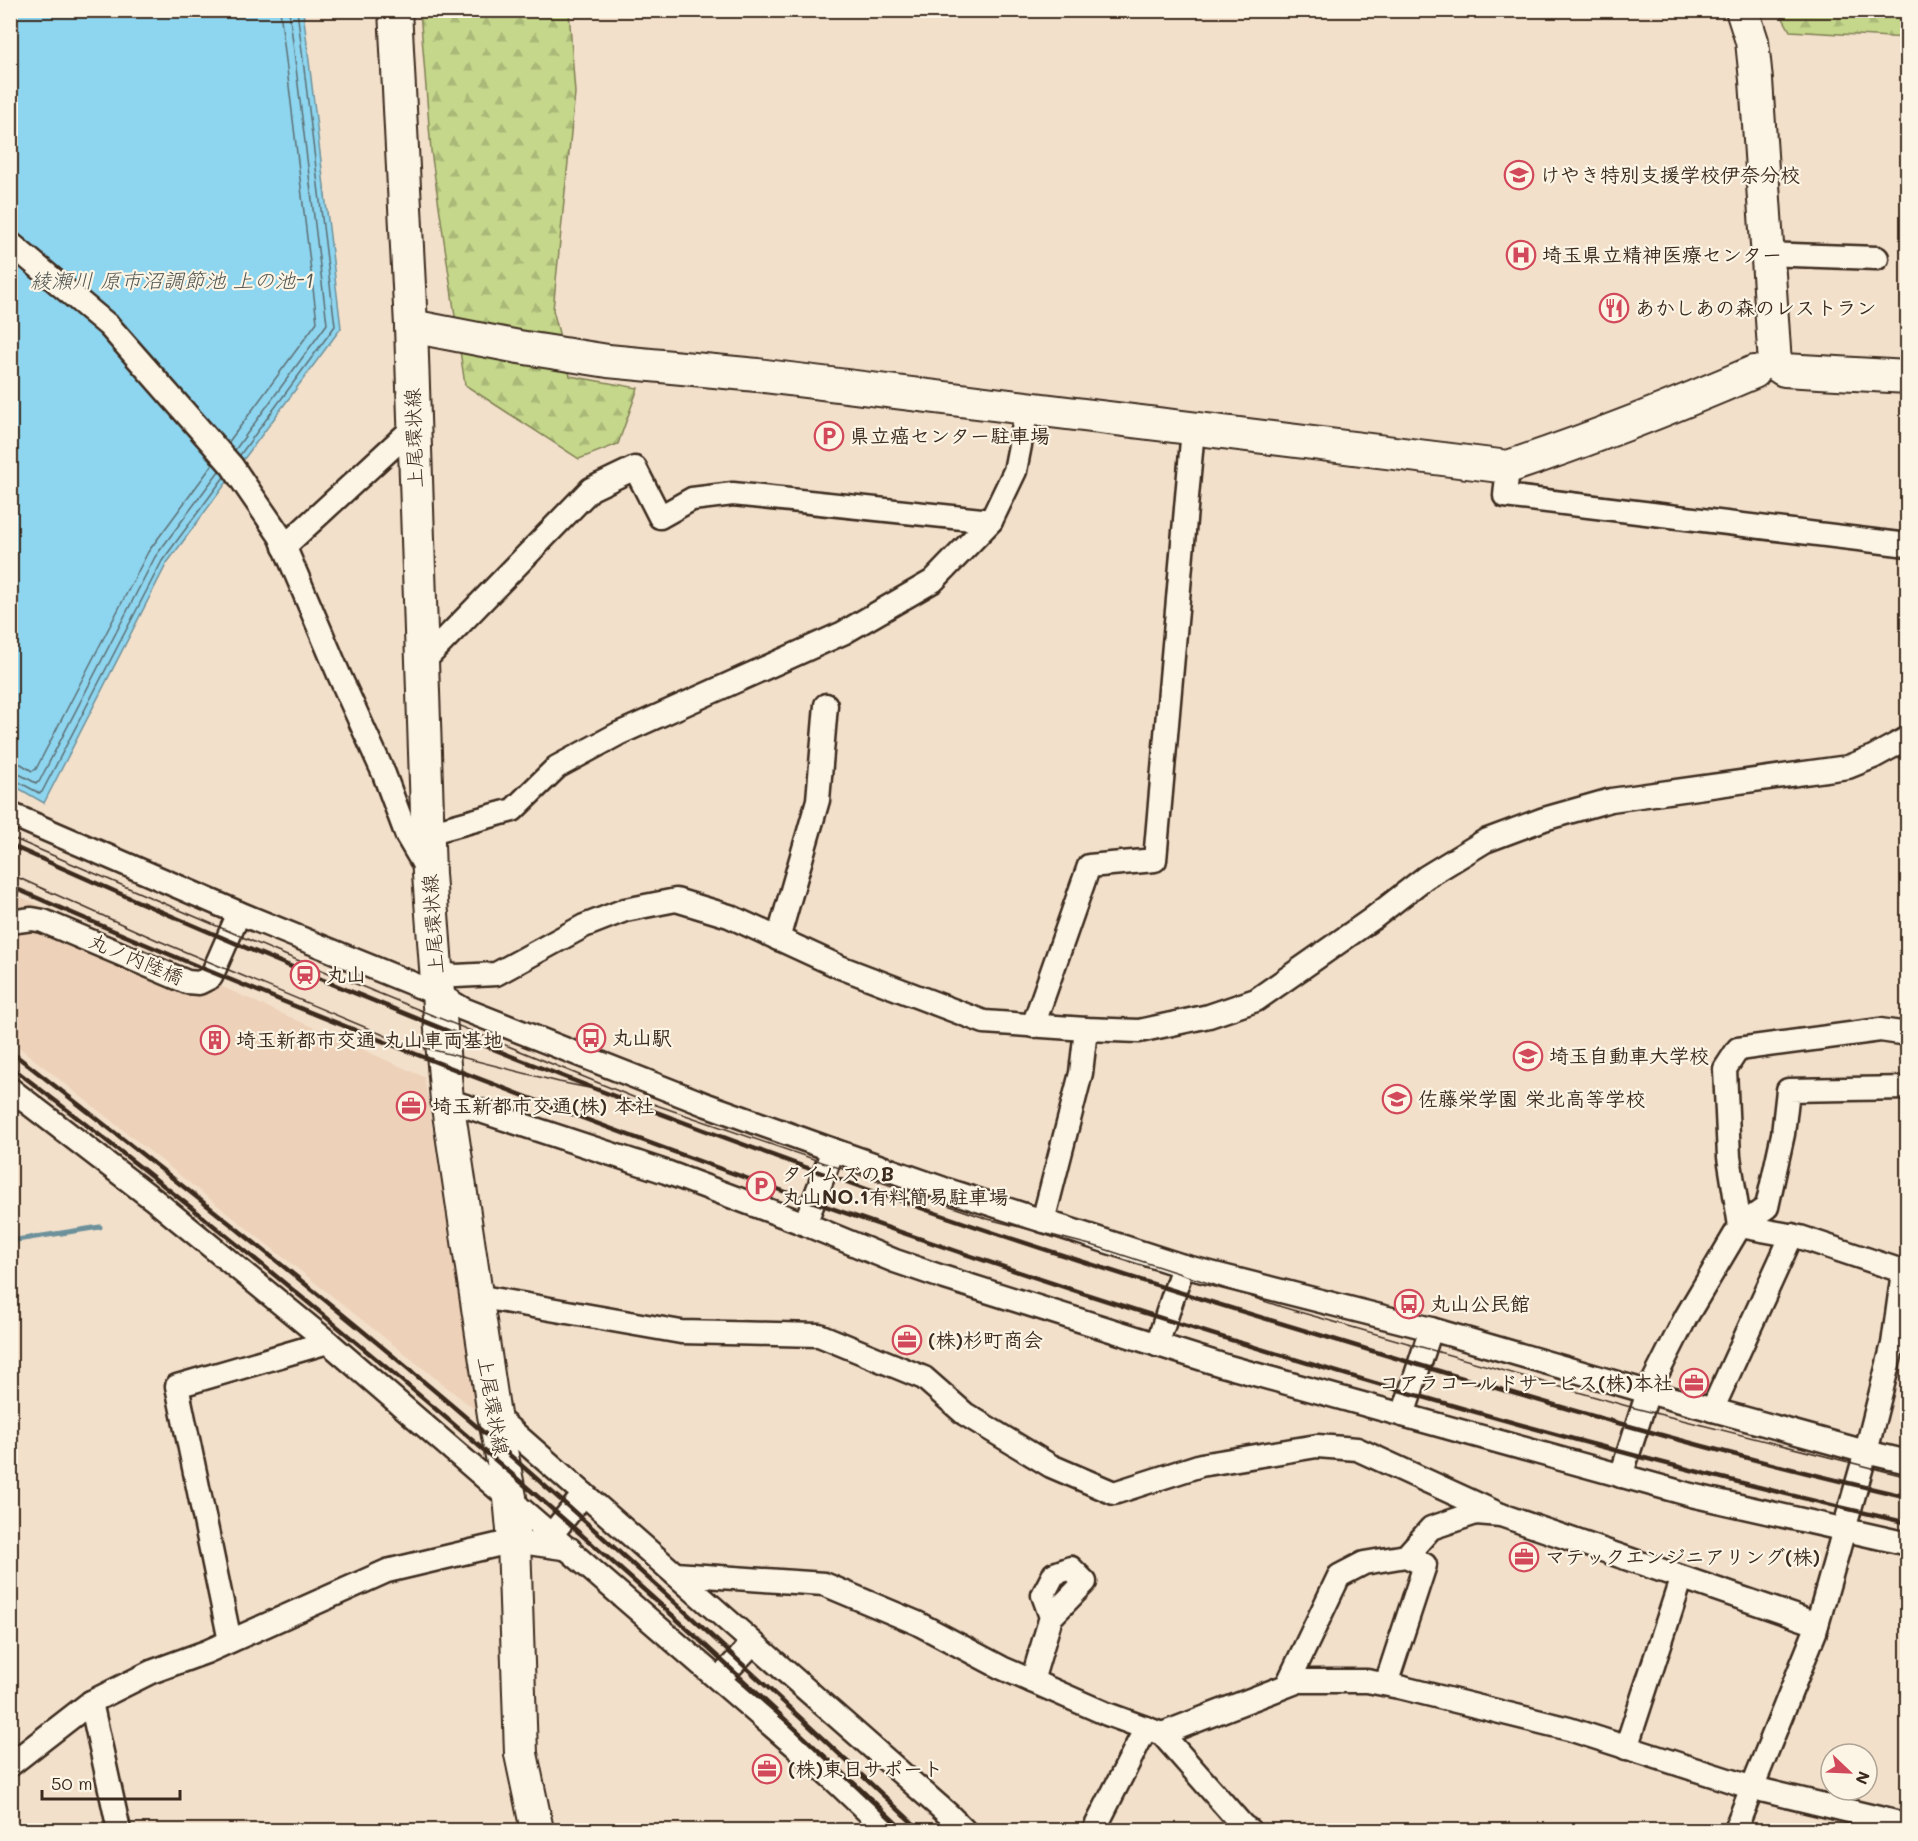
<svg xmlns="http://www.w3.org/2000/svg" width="1918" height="1841" font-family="Mali,'Klee One',sans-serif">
<defs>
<pattern id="forest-firs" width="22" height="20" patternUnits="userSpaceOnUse" patternTransform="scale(1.5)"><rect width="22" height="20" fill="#c5d78b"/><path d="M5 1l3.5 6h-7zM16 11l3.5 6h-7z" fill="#aab978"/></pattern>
</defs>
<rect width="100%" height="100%" fill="#f3e0cb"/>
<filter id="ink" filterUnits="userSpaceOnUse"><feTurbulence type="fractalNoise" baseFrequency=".0167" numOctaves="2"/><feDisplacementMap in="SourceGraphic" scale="12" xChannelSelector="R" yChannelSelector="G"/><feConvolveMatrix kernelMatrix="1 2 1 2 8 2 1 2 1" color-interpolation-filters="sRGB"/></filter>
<g filter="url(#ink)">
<polygon fill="#edd1b9" points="10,892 424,1077 478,1412 11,1041"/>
<g fill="url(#forest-firs)" stroke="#808054" stroke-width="1.5">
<polygon points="420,11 569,11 575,93 553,310 570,376 638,388 618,444 579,459 465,385 431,151"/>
<polygon points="1779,11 1907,11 1907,38 1790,31"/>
</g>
<polygon fill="#8ed5ef" stroke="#6d919b" stroke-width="1.5" points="11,11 303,11 341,328 167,563 44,803 11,784"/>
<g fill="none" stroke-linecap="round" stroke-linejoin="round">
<g stroke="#5c6e72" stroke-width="1.5">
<polyline points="228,443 317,322 280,10"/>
<polyline points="235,450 327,324 289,10"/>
<polyline points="240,455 335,326 297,10"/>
<polyline points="10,763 21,764 32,771 36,769 148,552 213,464"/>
<polyline points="10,772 17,773 36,783 39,782 155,557 219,471"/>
<polyline points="10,779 15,780 39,793 42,792 162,561 224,477"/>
</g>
<polyline stroke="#6d919b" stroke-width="5" points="10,1241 100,1227"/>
<g stroke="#3b2a1e" stroke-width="27">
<g id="street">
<polyline points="10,243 109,326 232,466 280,536 340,677 384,774 407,836 427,870"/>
<polyline points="1766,254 1877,258"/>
<polyline points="1508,467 1505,496 1908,545"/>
<polyline points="284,547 414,427"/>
<polyline points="422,663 591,489 635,468 660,517 692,499 733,494 991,521"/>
<polyline points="10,814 239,913 438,994 463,1009 707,1105 833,1150 944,1189 1183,1266 1431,1329 1648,1392 1866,1452 1908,1462"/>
<polyline points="428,833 513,810 557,767 618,734 843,633 933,581 991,521 1015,471 1027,409"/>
<polyline points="10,922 32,919 43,921 187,982 199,983 211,977 239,913"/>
<polyline points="778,939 818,800 826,705"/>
<polyline points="436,973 456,976 496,974 584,926 625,910 676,900 729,916 840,967 984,1022 1086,1029 1139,1031 1209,1016 1256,1000 1372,919 1426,877 1485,841 1544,819 1611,800 1848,767 1873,757 1908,738"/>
<polyline points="1033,1026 1089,866 1155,860 1193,429"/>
<polyline points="10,1089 153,1199 328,1342 829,1775 887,1830"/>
<polyline points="447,1100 666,1172 805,1224 895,1261 942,1277 1222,1365 1691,1495 1908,1544"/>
<polyline points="1043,1221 1081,1073 1086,1029"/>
<polyline points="805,1224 833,1150"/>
<polyline points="1740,1226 1767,1207 1783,1134 1788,1090 1908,1088"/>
<polyline points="1740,1226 1800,1237 1908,1273"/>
<polyline points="476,1296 681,1332 819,1335 924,1378 965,1414 1051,1466 1114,1493 1201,1465 1317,1446 1357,1449 1501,1515"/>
<polyline points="1157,1345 1183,1266"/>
<polyline points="1712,1410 1792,1235"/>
<polyline points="494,1415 949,1815 964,1830"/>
<polyline points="1403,1415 1431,1329"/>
<polyline points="1621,1476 1648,1392 1686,1317 1740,1226 1729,1157 1725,1069 1738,1049 1880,1030 1908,1034"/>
<polyline points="552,1534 584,1494"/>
<polyline points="1406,1556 1431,1528 1476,1513 1501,1515 1817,1624"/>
<polyline points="675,1574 824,1584 917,1623 1002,1668 1107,1714 1162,1734 1243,1826 1249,1830"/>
<polyline points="230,1641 177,1386 328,1342"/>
<polyline points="719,1679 753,1643"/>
<polyline points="1032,1681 1051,1617 1043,1595 1054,1574 1071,1568 1085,1582 1051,1617"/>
<polyline points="1287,1685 1339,1576 1364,1563 1406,1556 1425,1565 1386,1684"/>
<polyline points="91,1702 119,1830"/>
<polyline points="1162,1734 1299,1681 1367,1681 1399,1687 1569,1729 1753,1788 1908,1825"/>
<polyline points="1626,1748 1678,1589"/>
<polyline points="10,1765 91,1702 151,1672 206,1652 387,1571 514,1541 570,1549"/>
<polyline points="1094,1830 1146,1728"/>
<polyline points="1735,1830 1815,1632 1866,1452 1893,1344 1903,1272"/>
</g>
</g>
<g stroke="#3b2a1e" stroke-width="36">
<g id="secondary">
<polyline points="395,10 411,326 429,874 438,994 447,1100 494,1415 510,1497 514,1541 521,1754 537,1830"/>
<polyline points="1742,10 1752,41 1756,80 1775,364 1784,370 1908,377"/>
<path d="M 411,326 L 519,347 L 608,361 L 757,375 L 1508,467 C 1592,439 1673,407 1754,372"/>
</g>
</g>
<use href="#street" stroke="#fcf5e5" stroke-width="22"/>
<use href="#secondary" stroke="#fcf5e5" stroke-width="32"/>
<g stroke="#3b2a1e" stroke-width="1.5">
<polyline points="10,837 275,951 633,1097 988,1219 1098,1247 1282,1307 1627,1406 1908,1477"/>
<polyline points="10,874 157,940 398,1041 559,1082 604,1091"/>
</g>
<g stroke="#3b2a1e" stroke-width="4.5">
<path d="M 10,845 C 284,968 561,1080 844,1181 C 1005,1239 1169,1290 1333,1339 C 1523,1397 1714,1453 1908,1497"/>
<path d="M 10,886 C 244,989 481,1082 721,1169 C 1109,1309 1505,1430 1908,1523"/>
<path d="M 10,1051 C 167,1173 324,1296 475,1425 C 627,1556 774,1692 920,1830"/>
<path d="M 10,1066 C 225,1230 432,1402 634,1581 C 726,1662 814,1747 903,1830"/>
</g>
</g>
</g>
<defs>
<g id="school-ring" transform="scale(1.5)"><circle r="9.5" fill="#fcf5e5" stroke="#d1495b" stroke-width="1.5"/><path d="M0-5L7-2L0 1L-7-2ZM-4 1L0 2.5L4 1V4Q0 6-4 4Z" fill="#d1495b"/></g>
<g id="hospital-ring" transform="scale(1.5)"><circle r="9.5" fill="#fcf5e5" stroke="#d1495b" stroke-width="1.5"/><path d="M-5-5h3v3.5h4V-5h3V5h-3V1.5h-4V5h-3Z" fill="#d1495b"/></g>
<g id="restaurant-ring" transform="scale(1.5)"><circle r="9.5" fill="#fcf5e5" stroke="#d1495b" stroke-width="1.5"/><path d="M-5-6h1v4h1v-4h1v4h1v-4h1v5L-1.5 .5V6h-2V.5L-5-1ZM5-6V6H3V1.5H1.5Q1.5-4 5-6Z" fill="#d1495b"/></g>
<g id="parking-ring" transform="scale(1.5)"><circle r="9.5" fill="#fcf5e5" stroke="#d1495b" stroke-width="1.5"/><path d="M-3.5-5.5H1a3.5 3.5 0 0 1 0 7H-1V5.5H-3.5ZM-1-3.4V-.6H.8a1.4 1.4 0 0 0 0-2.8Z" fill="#d1495b"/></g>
<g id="station-ring" transform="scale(1.5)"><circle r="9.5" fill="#fcf5e5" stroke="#d1495b" stroke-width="1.5"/><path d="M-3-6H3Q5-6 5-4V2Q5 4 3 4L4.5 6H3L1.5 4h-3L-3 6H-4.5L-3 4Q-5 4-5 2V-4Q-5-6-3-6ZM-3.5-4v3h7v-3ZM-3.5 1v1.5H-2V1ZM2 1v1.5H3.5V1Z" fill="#d1495b"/></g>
<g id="bus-ring" transform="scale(1.5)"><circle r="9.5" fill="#fcf5e5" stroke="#d1495b" stroke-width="1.5"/><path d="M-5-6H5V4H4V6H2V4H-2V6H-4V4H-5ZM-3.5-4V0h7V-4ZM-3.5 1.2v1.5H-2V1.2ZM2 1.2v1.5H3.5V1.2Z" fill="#d1495b"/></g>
<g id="building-ring" transform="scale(1.5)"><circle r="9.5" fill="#fcf5e5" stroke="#d1495b" stroke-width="1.5"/><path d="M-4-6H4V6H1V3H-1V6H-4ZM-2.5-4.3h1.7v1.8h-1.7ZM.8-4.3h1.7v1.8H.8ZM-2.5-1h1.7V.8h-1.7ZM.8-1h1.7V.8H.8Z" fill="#d1495b"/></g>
<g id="university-ring" transform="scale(1.5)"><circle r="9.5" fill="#fcf5e5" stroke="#d1495b" stroke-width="1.5"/><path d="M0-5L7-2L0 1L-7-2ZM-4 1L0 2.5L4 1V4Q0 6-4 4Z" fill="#d1495b"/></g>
<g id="office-ring" transform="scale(1.5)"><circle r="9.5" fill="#fcf5e5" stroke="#d1495b" stroke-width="1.5"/><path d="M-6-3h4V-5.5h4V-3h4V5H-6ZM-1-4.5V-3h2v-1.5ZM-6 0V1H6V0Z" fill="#d1495b"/></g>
</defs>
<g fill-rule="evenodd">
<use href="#school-ring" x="1519" y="175"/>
<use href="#hospital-ring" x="1521" y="255"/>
<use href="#restaurant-ring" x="1614" y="308"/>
<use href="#parking-ring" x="829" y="436"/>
<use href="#station-ring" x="305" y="975"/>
<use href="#bus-ring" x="591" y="1038"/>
<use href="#building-ring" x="215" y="1040"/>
<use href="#university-ring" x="1528" y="1056"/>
<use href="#school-ring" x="1397" y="1099"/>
<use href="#office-ring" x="411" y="1106"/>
<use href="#parking-ring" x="761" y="1186"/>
<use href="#bus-ring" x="1409" y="1304"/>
<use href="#office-ring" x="907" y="1340"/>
<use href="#office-ring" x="1694" y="1383"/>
<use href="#office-ring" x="1524" y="1557"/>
<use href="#office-ring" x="767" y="1769"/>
</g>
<g text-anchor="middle" stroke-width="4.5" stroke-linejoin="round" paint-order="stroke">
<g font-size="20" font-weight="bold" fill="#3b2a1e" stroke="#fcf5e5" text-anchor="start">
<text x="1540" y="182">けやき特別支援学校伊奈分校</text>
<text x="1542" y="262">埼玉県立精神医療センター</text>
<text x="1635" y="315">あかしあの森のレストラン</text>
<text x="850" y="443">県立癌センター駐車場</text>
<text x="326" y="982">丸山</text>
<text x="612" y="1045">丸山駅</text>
<text x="236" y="1047">埼玉新都市交通 丸山車両基地</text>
<text x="1549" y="1063">埼玉自動車大学校</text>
<text x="1418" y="1106">佐藤栄学園 栄北高等学校</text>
<text x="432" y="1113">埼玉新都市交通(株) 本社</text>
<text x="782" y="1181">タイムズのB<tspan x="782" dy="23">丸山NO.1有料簡易駐車場</tspan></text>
<text x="1430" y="1311">丸山公民館</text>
<text x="928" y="1347">(株)杉町商会</text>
<text x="1673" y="1390" text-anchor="end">コアラコールドサービス(株)本社</text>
<text x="1545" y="1564">マテックエンジニアリング(株)</text>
<text x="788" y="1776">(株)東日サポート</text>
</g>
<g font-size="20" fill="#3b2a1e" stroke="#fcf5e5">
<text transform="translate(414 438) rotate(-92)" y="7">上尾環状線</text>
<text transform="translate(433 924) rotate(-94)" y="7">上尾環状線</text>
<text transform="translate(136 959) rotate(23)" y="7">丸ノ内陸橋</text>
<text transform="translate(493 1406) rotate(80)" y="7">上尾環状線</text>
</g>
<g font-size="21" font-style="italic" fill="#505552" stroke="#fcf5e5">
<text x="172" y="288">綾瀬川 原市沼調節池 上の池-1</text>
</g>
</g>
<rect width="1918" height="1841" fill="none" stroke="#fcf5e5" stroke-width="36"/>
<rect x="18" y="18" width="1882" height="1805" fill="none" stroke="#3b2a1e" stroke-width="2" filter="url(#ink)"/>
<g transform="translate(1849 1772) rotate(113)"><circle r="28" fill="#fcf5e5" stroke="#afa495" stroke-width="1.5"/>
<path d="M0-4.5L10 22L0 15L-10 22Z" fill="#d1495b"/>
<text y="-9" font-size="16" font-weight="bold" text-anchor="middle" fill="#3b2a1e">N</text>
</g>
<path d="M42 1790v9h138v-9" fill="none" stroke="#3b2a1e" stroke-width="3"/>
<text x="51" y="1790" font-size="18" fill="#3b2a1e" stroke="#fcf5e5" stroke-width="4.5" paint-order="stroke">50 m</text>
</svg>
